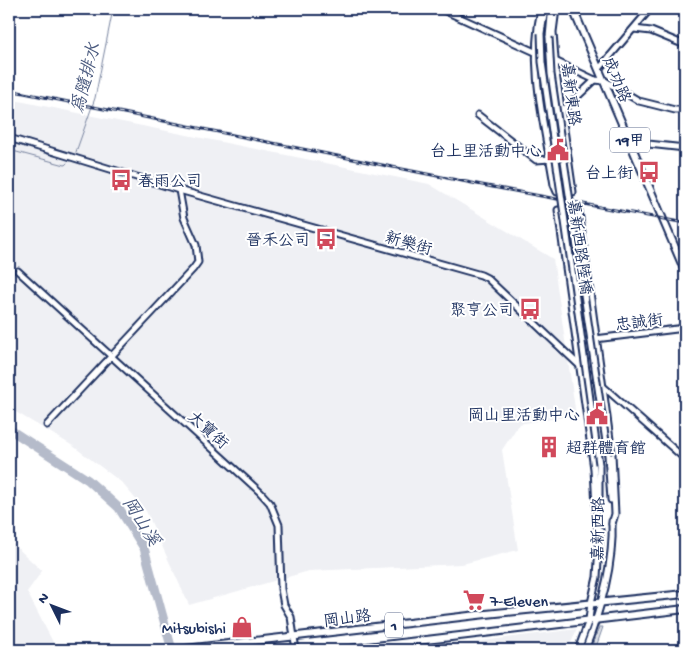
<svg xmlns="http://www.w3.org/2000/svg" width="694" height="659" font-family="'Gochi Hand','LXGW WenKai TC',sans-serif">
<rect width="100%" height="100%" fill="#fff"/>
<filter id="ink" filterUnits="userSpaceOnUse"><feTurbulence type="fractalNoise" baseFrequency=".02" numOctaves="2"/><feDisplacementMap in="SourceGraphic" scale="10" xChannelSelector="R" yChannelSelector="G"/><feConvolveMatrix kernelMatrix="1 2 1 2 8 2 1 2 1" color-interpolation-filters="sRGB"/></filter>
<g filter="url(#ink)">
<g fill="#eff0f4">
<polygon points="9,99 429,184 553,259 576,415 519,424 502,450 518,550 462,564 309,571 189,605 146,511 121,482 73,446 9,408"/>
<polygon points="9,540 42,571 27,592 57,650 9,650"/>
<polygon points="577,629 568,650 411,650"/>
</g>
<polygon fill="#dee1e7" stroke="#7c88a2" points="599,627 603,627 595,650 592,650 591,648"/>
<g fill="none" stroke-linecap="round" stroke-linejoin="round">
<g stroke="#77839f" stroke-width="1">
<polyline points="9,150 65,165 67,163"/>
<polyline points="76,152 95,98 113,9"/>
</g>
<polyline stroke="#b5bbca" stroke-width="9" points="9,429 88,480 119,508 144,548 172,650"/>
<g stroke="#1b2f5e" stroke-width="9">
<g id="minor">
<polyline points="441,9 535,52"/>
<path d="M 541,9 C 528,67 545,127 554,185 L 557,192 L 573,192 L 556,73 L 553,32 L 556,9"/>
<polyline points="634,29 651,31 685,45"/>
<polyline points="541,33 545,9"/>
<polyline points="549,37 551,16 553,9"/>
<polyline points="555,61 595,80 605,81 639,101 675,110 685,110"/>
<polyline points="599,69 650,9"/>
<polyline points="546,114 561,112 595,80"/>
<polyline points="478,115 536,160 550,159"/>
<polyline points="9,138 179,190 481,275 487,278 580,366 685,459"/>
<polyline points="630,142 685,148"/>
<polyline points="18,271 260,492 270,503 279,525 281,589 284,605 291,617 296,650"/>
<polyline points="595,339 685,328"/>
<polyline points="47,425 193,269 198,262 196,245 184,218 179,190"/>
<polyline points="608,455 611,500"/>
<polyline points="599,464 599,501"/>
<polyline points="600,532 597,527 594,469 558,210 579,211 612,454 615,514 612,524"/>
<polyline points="578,650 589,620 591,603 597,577 600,530"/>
<path d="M 585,650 C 601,609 614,565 612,521"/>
</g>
</g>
<g stroke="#1b2f5e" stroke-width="10">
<g id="major">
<polyline points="573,9 685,271"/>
<polyline points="177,650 486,614 685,594"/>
<polyline points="342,650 685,609"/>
</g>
</g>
<use href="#minor" stroke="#fff" stroke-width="5"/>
<use href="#major" stroke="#fff" stroke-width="6"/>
<g stroke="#1b2f5e" stroke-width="3">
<polyline id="rail" points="9,90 482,185 685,223"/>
</g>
<use href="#rail" stroke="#fff" stroke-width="1" stroke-dasharray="4" stroke-linecap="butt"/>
<g stroke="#1b2f5e" stroke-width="9" stroke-linecap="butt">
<g id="minor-bridge">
<polyline points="541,33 542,62 574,284 599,464"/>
<polyline points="549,37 551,74 608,455"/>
</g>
</g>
<use href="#minor-bridge" stroke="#fff" stroke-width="5"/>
</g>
</g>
<defs>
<g id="civic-bare" transform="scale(1.725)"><path d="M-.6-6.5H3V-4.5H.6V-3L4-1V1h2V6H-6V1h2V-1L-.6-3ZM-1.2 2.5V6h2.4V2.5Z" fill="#d1495b" stroke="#fff" stroke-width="2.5" paint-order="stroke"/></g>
<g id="bus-bare" transform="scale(1.725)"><path d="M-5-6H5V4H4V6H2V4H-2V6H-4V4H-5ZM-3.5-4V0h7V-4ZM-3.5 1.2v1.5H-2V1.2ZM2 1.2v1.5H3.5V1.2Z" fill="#d1495b" stroke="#fff" stroke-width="2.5" paint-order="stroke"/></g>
<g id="building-bare" transform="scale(1.725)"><path d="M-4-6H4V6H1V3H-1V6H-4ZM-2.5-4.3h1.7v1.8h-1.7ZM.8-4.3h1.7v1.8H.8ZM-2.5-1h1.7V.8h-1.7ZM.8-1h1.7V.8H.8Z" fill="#d1495b" stroke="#fff" stroke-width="2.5" paint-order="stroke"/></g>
<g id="supermarket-bare" transform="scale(1.725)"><path d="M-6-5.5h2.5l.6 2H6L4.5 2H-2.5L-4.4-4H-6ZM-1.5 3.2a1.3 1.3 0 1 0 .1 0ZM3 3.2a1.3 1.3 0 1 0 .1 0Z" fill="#d1495b" stroke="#fff" stroke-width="2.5" paint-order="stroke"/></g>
<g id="shop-bare" transform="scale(1.725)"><path d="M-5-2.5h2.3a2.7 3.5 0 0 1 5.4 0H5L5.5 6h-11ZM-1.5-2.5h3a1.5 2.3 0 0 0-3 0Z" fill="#d1495b" stroke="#fff" stroke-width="2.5" paint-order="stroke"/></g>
</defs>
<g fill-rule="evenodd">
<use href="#civic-bare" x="558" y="150"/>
<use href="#bus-bare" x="649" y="172"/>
<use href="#bus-bare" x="121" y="180"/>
<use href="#bus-bare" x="326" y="239"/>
<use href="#bus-bare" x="530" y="309"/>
<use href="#civic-bare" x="597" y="414"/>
<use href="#building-bare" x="549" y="447"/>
<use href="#supermarket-bare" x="474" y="600"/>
<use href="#shop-bare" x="242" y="627"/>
</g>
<g text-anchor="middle" stroke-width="4" stroke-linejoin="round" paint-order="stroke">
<g fill="#fff" stroke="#5f6d8e" stroke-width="1">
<rect x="610" y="127.5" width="40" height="25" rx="4"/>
<rect x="385" y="612.5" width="18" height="25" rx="4"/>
</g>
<g font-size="15" font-weight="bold" fill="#1b2f5e">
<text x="630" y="145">19甲</text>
<text x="394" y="630">1</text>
</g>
<g font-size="16" fill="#1b2f5e" stroke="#fff">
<text transform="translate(618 79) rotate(67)" y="6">成功路</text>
<text transform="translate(572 94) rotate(83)" y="6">嘉新東路</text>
<text transform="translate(409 242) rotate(16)" y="6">新樂街</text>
<text transform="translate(581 247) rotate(82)" y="6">嘉新西路陸橋</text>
<text transform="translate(639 321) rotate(-7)" y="6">忠誠街</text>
<text transform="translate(209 429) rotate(42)" y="6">大寶街</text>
<text transform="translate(597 529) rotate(-89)" y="6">嘉新西路</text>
<text transform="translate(347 617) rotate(-7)" y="6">岡山路</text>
</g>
<g font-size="16" fill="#1b2f5e" stroke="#fff" text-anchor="end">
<text x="542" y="156">台上里活動中心</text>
<text x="633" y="178">台上街</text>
<text x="138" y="186" text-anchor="start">春雨公司</text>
<text x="310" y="245">晉禾公司</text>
<text x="514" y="315">聚亨公司</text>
<text x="580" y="420">岡山里活動中心</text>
<text x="566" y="453" text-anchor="start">超群體育館</text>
<text x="490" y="606" text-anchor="start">7-Eleven</text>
<text x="226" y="633">Mitsubishi</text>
</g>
<g font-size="18" font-style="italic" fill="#49597e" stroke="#fff">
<text transform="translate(85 78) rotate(-76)" y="6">為隨排水</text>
<text transform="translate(142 521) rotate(58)" y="6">岡山溪</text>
</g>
</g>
<rect width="694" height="659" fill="none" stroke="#fff" stroke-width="30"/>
<rect x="15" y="15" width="664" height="629" fill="none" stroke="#1b2f5e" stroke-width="2" filter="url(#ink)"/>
<g transform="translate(52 606) rotate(312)" stroke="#ffffff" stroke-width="4" paint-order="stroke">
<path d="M0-4L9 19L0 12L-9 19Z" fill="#1b2f5e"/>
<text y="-8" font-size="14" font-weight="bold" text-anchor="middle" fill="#1b2f5e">N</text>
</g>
</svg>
